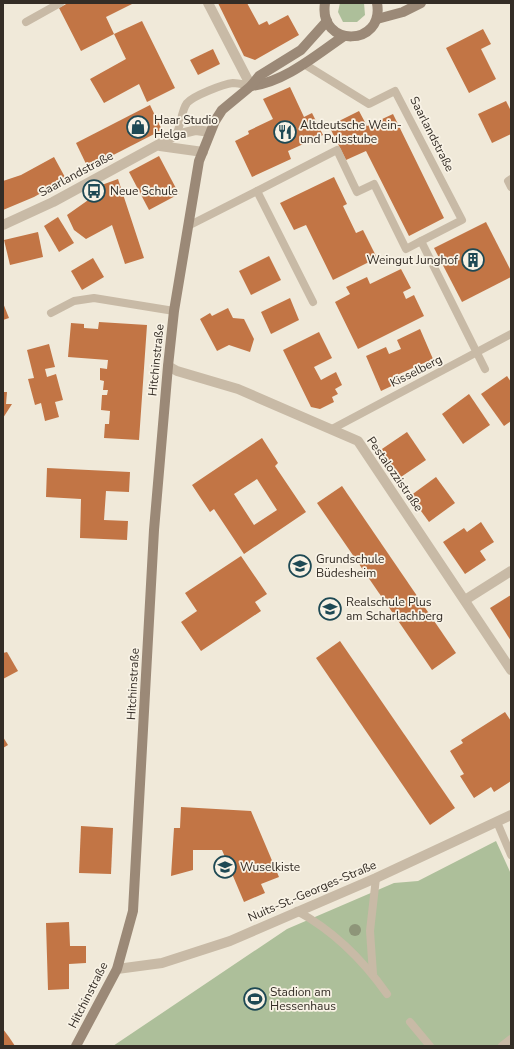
<svg xmlns="http://www.w3.org/2000/svg" width="514" height="1049" font-family="'Nunito Sans',sans-serif">
<rect width="100%" height="100%" fill="#f0e9d9"/>
<g fill="#adbf9a">
<polygon points="340,3 364,3 365,15 357,22 343,22 338,12"/>
<polygon points="496,841 511,874 511,1046 113,1046 287,929 394,883 418,881"/>
</g>
<g fill="#c27545" fill-rule="evenodd">
<polygon points="68,3 134,3 106,17 114,34 81,51 59,8"/>
<polygon points="218,3 247,3 259,25 267,21 269,25 288,15 299,35 255,60 244,56"/>
<polygon points="142,21 175,88 147,102 139,84 104,103 90,79 126,59 114,34"/>
<polygon points="483,29 491,44 481,49 496,79 469,93 446,48"/>
<polygon points="213,49 220,64 198,75 190,60"/>
<polygon points="290,87 304,117 312,113 323,135 288,151 291,159 252,177 235,141 249,134 248,131 273,119 263,99"/>
<polygon points="506,101 511,111 511,134 492,143 478,114"/>
<polygon points="150,105 162,130 88,168 76,143"/>
<polygon points="359,111 367,126 393,114 444,218 409,236 366,151 346,160 329,126"/>
<polygon points="159,156 179,194 149,210 129,172"/>
<polygon points="54,157 66,179 34,197 3,210 3,181 21,175"/>
<polygon points="334,177 347,204 343,206 356,233 363,230 377,258 333,280 306,225 294,230 280,203"/>
<polygon points="118,179 144,258 125,264 112,225 86,239 74,230 67,215 101,191 99,186"/>
<polygon points="58,217 74,243 59,252 44,226"/>
<polygon points="486,222 511,271 511,277 462,302 434,248"/>
<polygon points="38,232 43,257 10,265 4,240"/>
<polygon points="269,256 281,280 251,295 239,271"/>
<polygon points="93,258 104,277 82,290 71,271"/>
<polygon points="401,269 411,288 403,292 406,299 414,295 424,316 358,349 335,302 350,294 346,287 367,277 370,284"/>
<polygon points="290,298 299,320 271,334 261,312"/>
<polygon points="3,303 9,318 3,320"/>
<polygon points="228,308 233,318 244,319 254,339 250,352 229,345 217,351 200,319 210,313 212,316"/>
<polygon points="99,322 147,325 139,440 104,438 105,424 109,424 110,411 101,410 102,395 107,395 108,390 103,390 104,381 100,380 100,368 107,369 108,360 68,357 71,323 84,324 84,328 98,329"/>
<polygon points="420,329 433,359 397,375 400,382 381,391 366,356 386,347 389,354 401,349 397,340"/>
<polygon points="319,332 332,358 314,367 321,380 336,372 342,385 335,389 338,394 332,397 334,402 320,409 311,407 283,350"/>
<polygon points="49,344 55,367 45,369 47,377 56,374 63,400 55,402 59,417 45,421 41,403 35,405 28,379 34,378 27,350"/>
<polygon points="507,376 511,382 511,421 504,426 481,394"/>
<polygon points="3,392 7,392 6,404 12,404 3,418"/>
<polygon points="469,394 490,425 463,444 442,414"/>
<polygon points="407,432 426,460 398,479 379,451"/>
<path d="M 262,438 L 278,463 L 275,466 L 306,512 L 244,554 L 214,509 L 210,512 L 192,485 ZM 257,479 L 277,510 L 254,525 L 234,494 Z"/>
<polygon points="47,468 130,472 129,492 106,491 104,520 128,521 127,540 80,538 81,499 46,497"/>
<polygon points="436,477 455,503 429,522 410,496"/>
<polygon points="342,486 456,653 432,670 317,503"/>
<polygon points="481,522 494,542 480,551 486,560 465,574 443,542 464,528 467,532"/>
<polygon points="241,556 267,594 255,602 261,611 201,651 181,622 197,611 185,593"/>
<polygon points="511,595 511,641 490,608"/>
<polygon points="340,641 455,808 430,825 316,658"/>
<polygon points="7,652 18,671 3,679 3,653"/>
<polygon points="505,712 511,721 511,781 494,792 491,787 474,798 460,776 464,774 450,751 463,743 461,740"/>
<polygon points="3,737 8,745 3,748"/>
<polygon points="181,807 251,811 279,877 261,884 265,893 244,902 222,850 193,850 193,870 171,876 174,828 180,828"/>
<polygon points="81,826 113,828 111,874 79,873"/>
<polygon points="69,922 70,946 86,946 86,963 69,964 69,989 48,990 46,923"/>
<polygon points="3,1029 9,1037 15,1046 3,1046"/>
</g>
<g fill="none" stroke-linecap="round" stroke-linejoin="round">
<g stroke="#c8baa6" stroke-width="8">
<polyline points="26,22 60,3"/>
<polyline points="304,64 369,104 395,91 462,220 421,241"/>
<path d="M 176,135 C 181,126 181,111 187,103 C 193,96 223,84 233,83 C 239,83 245,85 251,86"/>
<polyline points="511,179 508,181 511,187"/>
<polyline points="257,191 337,150 357,192 374,184 406,249 421,241 485,369"/>
<polyline points="188,226 257,191 313,302"/>
<polyline points="51,313 74,301 94,298 174,311"/>
<polyline points="332,429 511,334"/>
<polyline points="497,822 511,855"/>
<path d="M 297,911 C 334,931 363,960 387,994"/>
<polyline points="373,974 370,931 376,878"/>
<polyline points="410,1022 430,1046"/>
<polyline points="502,1046 511,1039"/>
</g>
<g stroke="#c8baa6" stroke-width="10">
<polyline points="160,146 203,152"/>
<polyline points="3,225 53,202 176,135 196,130 210,132"/>
<polyline points="168,366 177,371 238,389 358,441 511,670"/>
<polyline points="465,600 511,571"/>
<polyline points="117,969 162,963 230,941 376,878 511,815"/>
</g>
<polyline stroke="#c8baa6" stroke-width="10" points="208,3 251,86"/>
<g stroke="#9b8977" stroke-width="10">
<path d="M 325,3 C 318,48 385,47 377,3"/>
<polyline points="377,19 403,12 421,3"/>
<path d="M 251,86 C 285,82 316,55 344,36"/>
<polyline points="76,1046 117,969 133,911 154,530 168,366 174,311 199,161 215,121 222,110 251,86 259,76 301,50 327,21"/>
</g>
</g>
<circle fill="#8e9579" cx="355" cy="930" r="6"/>
<defs>
<g id="shop-ring" transform="scale(1.15)"><circle r="9.5" fill="#f8f2e5" stroke="#1e4954" stroke-width="1.5"/><path d="M-5-2.5h2.3a2.7 3.5 0 0 1 5.4 0H5L5.5 6h-11ZM-1.5-2.5h3a1.5 2.3 0 0 0-3 0Z" fill="#1e4954"/></g>
<g id="restaurant-ring" transform="scale(1.15)"><circle r="9.5" fill="#f8f2e5" stroke="#1e4954" stroke-width="1.5"/><path d="M-5-6h1v4h1v-4h1v4h1v-4h1v5L-1.5 .5V6h-2V.5L-5-1ZM5-6V6H3V1.5H1.5Q1.5-4 5-6Z" fill="#1e4954"/></g>
<g id="bus-ring" transform="scale(1.15)"><circle r="9.5" fill="#f8f2e5" stroke="#1e4954" stroke-width="1.5"/><path d="M-5-6H5V4H4V6H2V4H-2V6H-4V4H-5ZM-3.5-4V0h7V-4ZM-3.5 1.2v1.5H-2V1.2ZM2 1.2v1.5H3.5V1.2Z" fill="#1e4954"/></g>
<g id="building-ring" transform="scale(1.15)"><circle r="9.5" fill="#f8f2e5" stroke="#1e4954" stroke-width="1.5"/><path d="M-4-6H4V6H1V3H-1V6H-4ZM-2.5-4.3h1.7v1.8h-1.7ZM.8-4.3h1.7v1.8H.8ZM-2.5-1h1.7V.8h-1.7ZM.8-1h1.7V.8H.8Z" fill="#1e4954"/></g>
<g id="school-ring" transform="scale(1.15)"><circle r="9.5" fill="#f8f2e5" stroke="#1e4954" stroke-width="1.5"/><path d="M0-5L7-2L0 1L-7-2ZM-4 1L0 2.5L4 1V4Q0 6-4 4Z" fill="#1e4954"/></g>
<g id="stadium-ring" transform="scale(1.15)"><circle r="9.5" fill="#f8f2e5" stroke="#1e4954" stroke-width="1.5"/><path d="M0-5a6.5 5 0 1 0 0 10a6.5 5 0 1 0 0-10ZM-3.5-1.8h7v3.6h-7Z" fill="#1e4954"/></g>
</defs>
<g fill-rule="evenodd">
<use href="#shop-ring" x="138" y="127"/>
<use href="#restaurant-ring" x="285" y="132"/>
<use href="#bus-ring" x="94" y="191"/>
<use href="#building-ring" x="473" y="260"/>
<use href="#school-ring" x="300" y="566"/>
<use href="#school-ring" x="330" y="609"/>
<use href="#school-ring" x="225" y="867"/>
<use href="#stadium-ring" x="255" y="999"/>
</g>
<g text-anchor="middle" stroke-width="3.5" stroke-linejoin="round" paint-order="stroke">
<g font-size="12" fill="#342d26" stroke="#f8f2e5" text-anchor="start">
<text x="154" y="124">Haar Studio<tspan x="154" dy="14">Helga</tspan></text>
<text x="300" y="129">Altdeutsche Wein-<tspan x="300" dy="14">und Pulsstube</tspan></text>
<text x="110" y="195">Neue Schule</text>
<text x="458" y="264" text-anchor="end">Weingut Junghof</text>
<text x="316" y="563">Grundschule<tspan x="316" dy="14">Büdesheim</tspan></text>
<text x="346" y="606">Realschule Plus<tspan x="346" dy="14">am Scharlachberg</tspan></text>
<text x="240" y="871">Wuselkiste</text>
<text x="270" y="996">Stadion am<tspan x="270" dy="14">Hessenhaus</tspan></text>
</g>
<g font-size="12" fill="#342d26" stroke="#f8f2e5">
<text transform="translate(432 134) rotate(63)" y="4">Saarlandstraße</text>
<text transform="translate(76 174) rotate(-28)" y="4">Saarlandstraße</text>
<text transform="translate(156 360) rotate(-84)" y="4">Hitchinstraße</text>
<text transform="translate(416 371) rotate(-27)" y="4">Kisselberg</text>
<text transform="translate(395 474) rotate(55)" y="4">Pestalozzistraße</text>
<text transform="translate(133 684) rotate(-87)" y="4">Hitchinstraße</text>
<text transform="translate(312 891) rotate(-23)" y="4">Nuits-St.-Georges-Straße</text>
<text transform="translate(88 995) rotate(-63)" y="4">Hitchinstraße</text>
</g>
</g>
<rect width="514" height="1049" fill="none" stroke="#342d26" stroke-width="8"/>
</svg>
